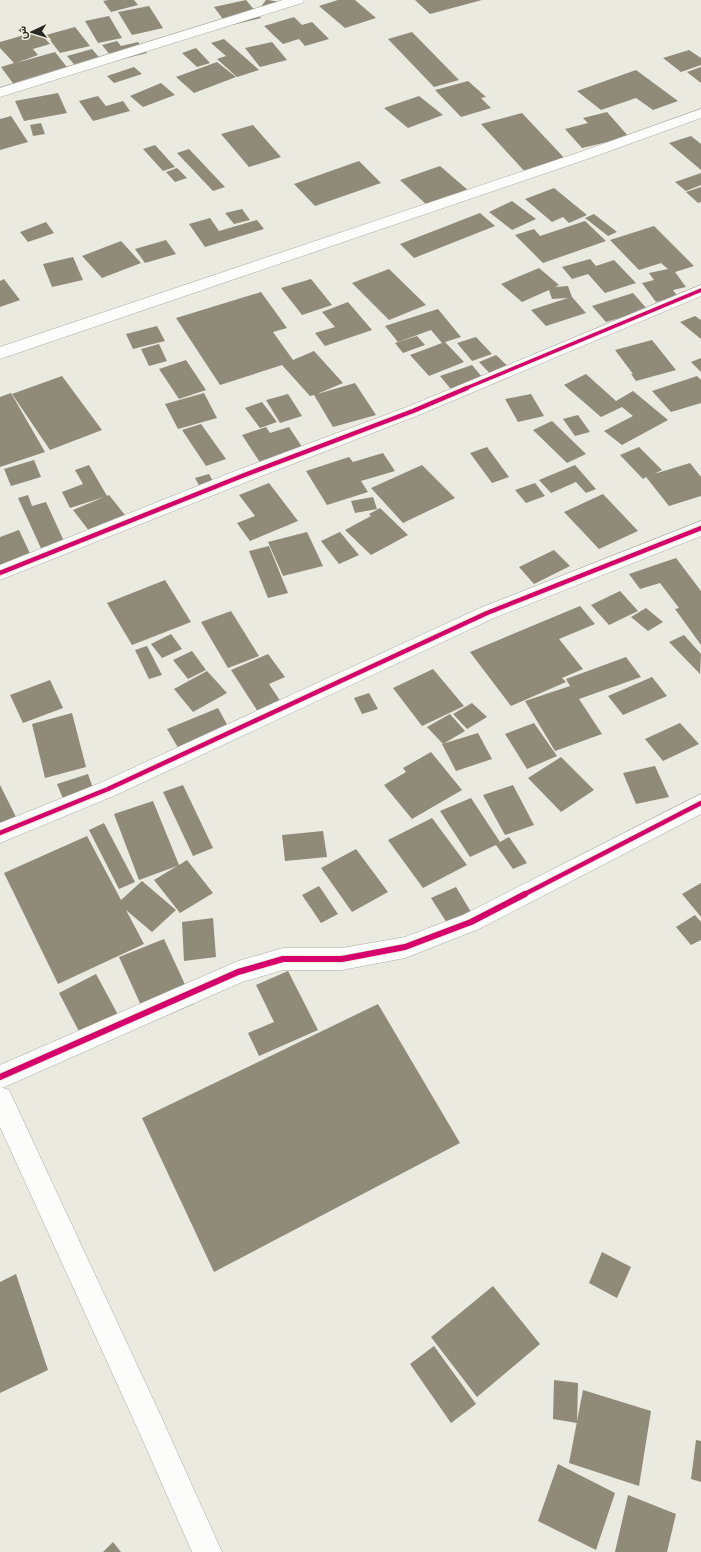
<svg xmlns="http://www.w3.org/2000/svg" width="701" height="1552" font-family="Bitter,Vazirmatn,serif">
<rect width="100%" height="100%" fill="#eaeae0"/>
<g fill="#908a79">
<polygon points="108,0 134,0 138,5 111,12 103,1"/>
<polygon points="246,0 261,18 228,26 214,7"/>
<polygon points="266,0 268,0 280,2 260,8"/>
<polygon points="338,0 355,0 376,18 345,28 319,6"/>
<polygon points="415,0 482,0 430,14"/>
<polygon points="149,6 163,28 132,35 118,12"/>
<polygon points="109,16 122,38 98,43 85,21"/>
<polygon points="294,17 302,25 312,22 329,39 305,46 299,39 283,44 264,26"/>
<polygon points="75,27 90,46 60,53 46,35"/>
<polygon points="38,31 50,44 33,49 38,55 16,63 55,52 70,71 15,86 1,67 14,63 0,48 0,42"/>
<polygon points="412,32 459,80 434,87 388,39"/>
<polygon points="224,39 259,70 237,77 217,59 226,56 211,43"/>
<polygon points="117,41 121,46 138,42 147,53 115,61 102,45"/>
<polygon points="272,42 287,60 260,67 245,48"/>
<polygon points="196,48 210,63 197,67 182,53"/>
<polygon points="92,49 103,62 78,69 67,56"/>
<polygon points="689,50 701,58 701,65 681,72 663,58"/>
<polygon points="217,62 236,77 194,93 176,77"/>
<polygon points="134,67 142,74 114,83 107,76"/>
<polygon points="701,67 701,83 687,72"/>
<polygon points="636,70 678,101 653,110 636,98 601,110 577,91"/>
<polygon points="468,81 486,97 481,98 491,108 461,117 435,90"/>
<polygon points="161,83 175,95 143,107 130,96"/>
<polygon points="58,93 67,113 24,121 15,101"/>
<polygon points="98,96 106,106 123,101 130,111 93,121 79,101"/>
<polygon points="419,96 443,115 408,128 384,108"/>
<polygon points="607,112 629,137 582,148 565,129 588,123 583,118"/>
<polygon points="522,113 568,162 527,174 481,124"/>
<polygon points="11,116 28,142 0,150 0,119"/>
<polygon points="41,123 45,134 33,136 30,125"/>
<polygon points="253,125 281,157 249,167 221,134"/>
<polygon points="691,136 701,144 701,170 669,143"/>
<polygon points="155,145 175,167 163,171 143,149"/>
<polygon points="189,149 225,187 213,191 177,153"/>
<polygon points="359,161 381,183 315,206 294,184"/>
<polygon points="440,166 469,191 428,206 400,180"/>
<polygon points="177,168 187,178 175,182 166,172"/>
<polygon points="701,173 701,185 686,191 675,182"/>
<polygon points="701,187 701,202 698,203 686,192"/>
<polygon points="554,188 587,215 569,223 563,217 552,222 525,199"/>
<polygon points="512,201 536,219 512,230 489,212"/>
<polygon points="242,209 250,220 234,224 225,213"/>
<polygon points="480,213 495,226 414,258 400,244"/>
<polygon points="594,214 617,232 608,236 585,218"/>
<polygon points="210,218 219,231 257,220 264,229 205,247 189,224"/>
<polygon points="585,221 606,241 543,263 515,235 534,229 540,236"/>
<polygon points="46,222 54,233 28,242 20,232"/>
<polygon points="654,226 694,266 675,272 686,287 673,290 678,297 656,302 642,283 654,280 649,273 668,269 661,263 639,270 610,240"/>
<polygon points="166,240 176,254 145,263 135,249"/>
<polygon points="121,241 141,263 102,278 82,256"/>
<polygon points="73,257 83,280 52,287 43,264"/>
<polygon points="590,259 596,266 614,260 636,283 605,293 588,274 572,279 562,267"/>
<polygon points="539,268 559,285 555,287 568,286 572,297 586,313 546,326 531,310 568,298 552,299 549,290 522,302 501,284"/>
<polygon points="389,269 426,305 389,320 352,283"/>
<polygon points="4,279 20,300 0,307 0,281"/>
<polygon points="311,279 332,305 302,315 281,288"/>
<polygon points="261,292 287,328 273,332 293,360 314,351 343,383 317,394 355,383 376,415 333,427 314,395 310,396 282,365 220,385 176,318"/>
<polygon points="633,293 648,310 606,322 592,306"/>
<polygon points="348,302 372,330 325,346 315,333 335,327 322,312"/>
<polygon points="438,309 461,337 445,342 464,362 429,376 410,355 442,343 431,330 398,342 385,326"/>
<polygon points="695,316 701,320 701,339 680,322"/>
<polygon points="157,326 165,341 133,349 126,334"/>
<polygon points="417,336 425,345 403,353 395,343"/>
<polygon points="476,337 492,354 472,361 457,343"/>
<polygon points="652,340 676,370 636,381 631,374 633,374 615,350"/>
<polygon points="159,344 167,361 149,366 141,349"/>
<polygon points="496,355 516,374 498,382 479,362"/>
<polygon points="701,358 701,372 691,362"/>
<polygon points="186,360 206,390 179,399 159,369"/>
<polygon points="472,365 487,383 455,394 440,376"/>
<polygon points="586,374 616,401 633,391 668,420 622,445 604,431 633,416 622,407 601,417 564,385"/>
<polygon points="62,376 102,430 50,450 12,394"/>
<polygon points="697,376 701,380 701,403 671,412 652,391"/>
<polygon points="11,393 45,452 0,467 0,397"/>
<polygon points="204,393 217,418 178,429 165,404"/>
<polygon points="288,394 302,416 280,423 266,400"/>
<polygon points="531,394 544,416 518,422 505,399"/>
<polygon points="262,402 277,422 260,428 245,408"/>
<polygon points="578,415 590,432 575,436 563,419"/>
<polygon points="552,421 586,454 567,463 533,430"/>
<polygon points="201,424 226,459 206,466 182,430"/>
<polygon points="266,427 270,433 289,427 306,453 263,467 242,435"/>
<polygon points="487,447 509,477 492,483 470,453"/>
<polygon points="639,447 662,470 654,474 690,463 701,477 701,496 669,506 646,477 643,479 620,455"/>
<polygon points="383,453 395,471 361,481 368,492 327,505 306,471 349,457 353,462"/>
<polygon points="34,460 41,477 11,486 4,469"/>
<polygon points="89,465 107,496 109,495 129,520 93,536 73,510 104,497 70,508 62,492 83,484 75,470"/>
<polygon points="422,465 455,498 403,523 371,488"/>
<polygon points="575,465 596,489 586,493 576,482 551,493 539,480"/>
<polygon points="209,474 215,485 201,489 195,478"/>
<polygon points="269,483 298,521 250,541 237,523 255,516 239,495"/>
<polygon points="535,483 545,496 526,503 515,490"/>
<polygon points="603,494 638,531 599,549 564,512"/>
<polygon points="28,495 32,506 46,502 68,550 45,557 18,498"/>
<polygon points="373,497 377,509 355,513 351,501"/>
<polygon points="380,508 408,535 371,555 345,530 371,516 369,514"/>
<polygon points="19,530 33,560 0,571 0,537"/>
<polygon points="307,532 323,566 283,576 268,542"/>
<polygon points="340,532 359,555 339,564 321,541"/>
<polygon points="269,546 288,593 268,598 249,551"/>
<polygon points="554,550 570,566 534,584 519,567"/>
<polygon points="676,558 701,591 701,645 675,609 679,608 660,583 640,589 629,574"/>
<polygon points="165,580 191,622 132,645 107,603"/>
<polygon points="620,591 638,611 609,625 591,605"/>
<polygon points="580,606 595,624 559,639 583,669 562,678 566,682 511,706 470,652"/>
<polygon points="646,608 663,622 648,631 631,617"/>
<polygon points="231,611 259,656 228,668 201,622"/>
<polygon points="171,634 182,649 162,658 151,644"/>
<polygon points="684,635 701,654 700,674 669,642"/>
<polygon points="147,646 162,675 149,679 135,650"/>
<polygon points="192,651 206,670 188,679 173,660"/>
<polygon points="268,654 285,677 269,684 285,708 262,718 231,670"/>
<polygon points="626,657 641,677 579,699 602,734 555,751 525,701 570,686 566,679"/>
<polygon points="433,669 464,706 422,726 393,688"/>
<polygon points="207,671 227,693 193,712 174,689"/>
<polygon points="652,677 667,696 623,715 608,696"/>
<polygon points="50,680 63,708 23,723 10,695"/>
<polygon points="369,693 378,709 362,714 354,698"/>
<polygon points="472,703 487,717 467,729 453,714"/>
<polygon points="218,708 230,730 180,751 167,729"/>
<polygon points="72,713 86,767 45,778 32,724"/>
<polygon points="450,714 465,731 443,744 427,727"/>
<polygon points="534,723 557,756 527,769 505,734"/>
<polygon points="680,723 699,744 663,761 645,739"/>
<polygon points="478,733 492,759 456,771 442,744"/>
<polygon points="431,752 462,790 412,819 384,785 406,772 403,768"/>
<polygon points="561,757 594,790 561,812 528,778"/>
<polygon points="655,766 669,797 636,804 623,773"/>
<polygon points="88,774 94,791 64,801 57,784"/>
<polygon points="0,785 16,817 0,824"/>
<polygon points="183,785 213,848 193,856 163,792"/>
<polygon points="513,785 534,825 505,835 483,795"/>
<polygon points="471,798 500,842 509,837 527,863 513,869 496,845 470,857 440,811"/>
<polygon points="153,801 179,865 187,860 213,893 180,913 154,880 177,866 139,880 114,814"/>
<polygon points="432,818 467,865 423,888 388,840"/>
<polygon points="104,823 135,882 119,889 89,830"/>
<polygon points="323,831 327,857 285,861 282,835"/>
<polygon points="87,836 121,900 142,881 176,910 152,932 126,910 144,944 58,984 4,873"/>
<polygon points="356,849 388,892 352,912 321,868"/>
<polygon points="701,883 701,917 682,894"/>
<polygon points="319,886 338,914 321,923 302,895"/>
<polygon points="456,887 471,912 447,923 431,898"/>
<polygon points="695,915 701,922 701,940 691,945 676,927"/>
<polygon points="213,918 216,957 184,961 182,922"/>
<polygon points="164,939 194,1004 149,1023 119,957"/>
<polygon points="288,971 318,1030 259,1056 248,1033 274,1022 256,985"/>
<polygon points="96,974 123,1024 85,1043 59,993"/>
<polygon points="378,1004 460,1143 214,1272 142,1118"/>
<polygon points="602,1252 631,1267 617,1298 589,1283"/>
<polygon points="16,1274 48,1370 0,1393 0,1282"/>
<polygon points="493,1286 540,1344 477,1397 431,1337"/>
<polygon points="434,1346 476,1404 451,1423 410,1364"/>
<polygon points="554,1380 578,1383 577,1423 553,1419"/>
<polygon points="583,1390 651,1411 639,1486 569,1463"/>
<polygon points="696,1440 701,1441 701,1482 691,1479"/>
<polygon points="558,1464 615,1493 596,1550 538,1521"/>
<polygon points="628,1495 676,1514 667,1552 615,1552"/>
<polygon points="113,1542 121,1552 103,1552"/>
</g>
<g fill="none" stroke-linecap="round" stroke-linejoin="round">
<g stroke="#ababa4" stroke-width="1">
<g id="minor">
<polygon points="283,0 304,0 302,3 0,97 0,88"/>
<polygon points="701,109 701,118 593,157 0,359 0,347 583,151"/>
<polygon points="701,285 701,296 419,415 249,481 0,580 0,565 235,471 407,407"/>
<polygon points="701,521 701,536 494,618 116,795 0,843 0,823 100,783 480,608"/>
<polygon points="701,794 701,814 479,929 405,958 342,970 283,970 242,982 0,1089 0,1065 238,961 283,948 342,948 405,937 463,915"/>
</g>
</g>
<g stroke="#ababa4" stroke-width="1">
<polygon id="secondary" points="0,1087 9,1090 160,1414 222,1552 192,1552 140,1434 0,1127"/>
</g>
<use href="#minor" fill="#fcfcfa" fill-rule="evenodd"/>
<use href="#secondary" fill="#fcfcfa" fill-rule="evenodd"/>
<g stroke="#eeeddc" stroke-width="5.5">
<polyline id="cycleway-far2" points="464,389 701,290"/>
</g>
<g stroke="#eeeddc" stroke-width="7">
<g id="cycleway-far1">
<polyline points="0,573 242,476 413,411 467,388"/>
<polyline points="0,833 108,789 487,613 701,528"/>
<polyline points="523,895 701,803"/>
</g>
</g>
<g stroke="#eeeddc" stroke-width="8">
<polyline id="cycleway" points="0,1077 238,972 283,959 342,959 405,947 471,922 525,894"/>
</g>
<use href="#cycleway-far2" stroke="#d6006c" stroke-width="3.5"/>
<use href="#cycleway-far1" stroke="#d6006c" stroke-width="4.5"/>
<use href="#cycleway" stroke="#d6006c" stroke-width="6"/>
</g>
<g transform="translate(32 32) rotate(266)" stroke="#eeeddc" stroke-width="3" paint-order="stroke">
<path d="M0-3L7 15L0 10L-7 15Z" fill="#282721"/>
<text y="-6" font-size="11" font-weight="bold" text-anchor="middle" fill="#282721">ش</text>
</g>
</svg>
